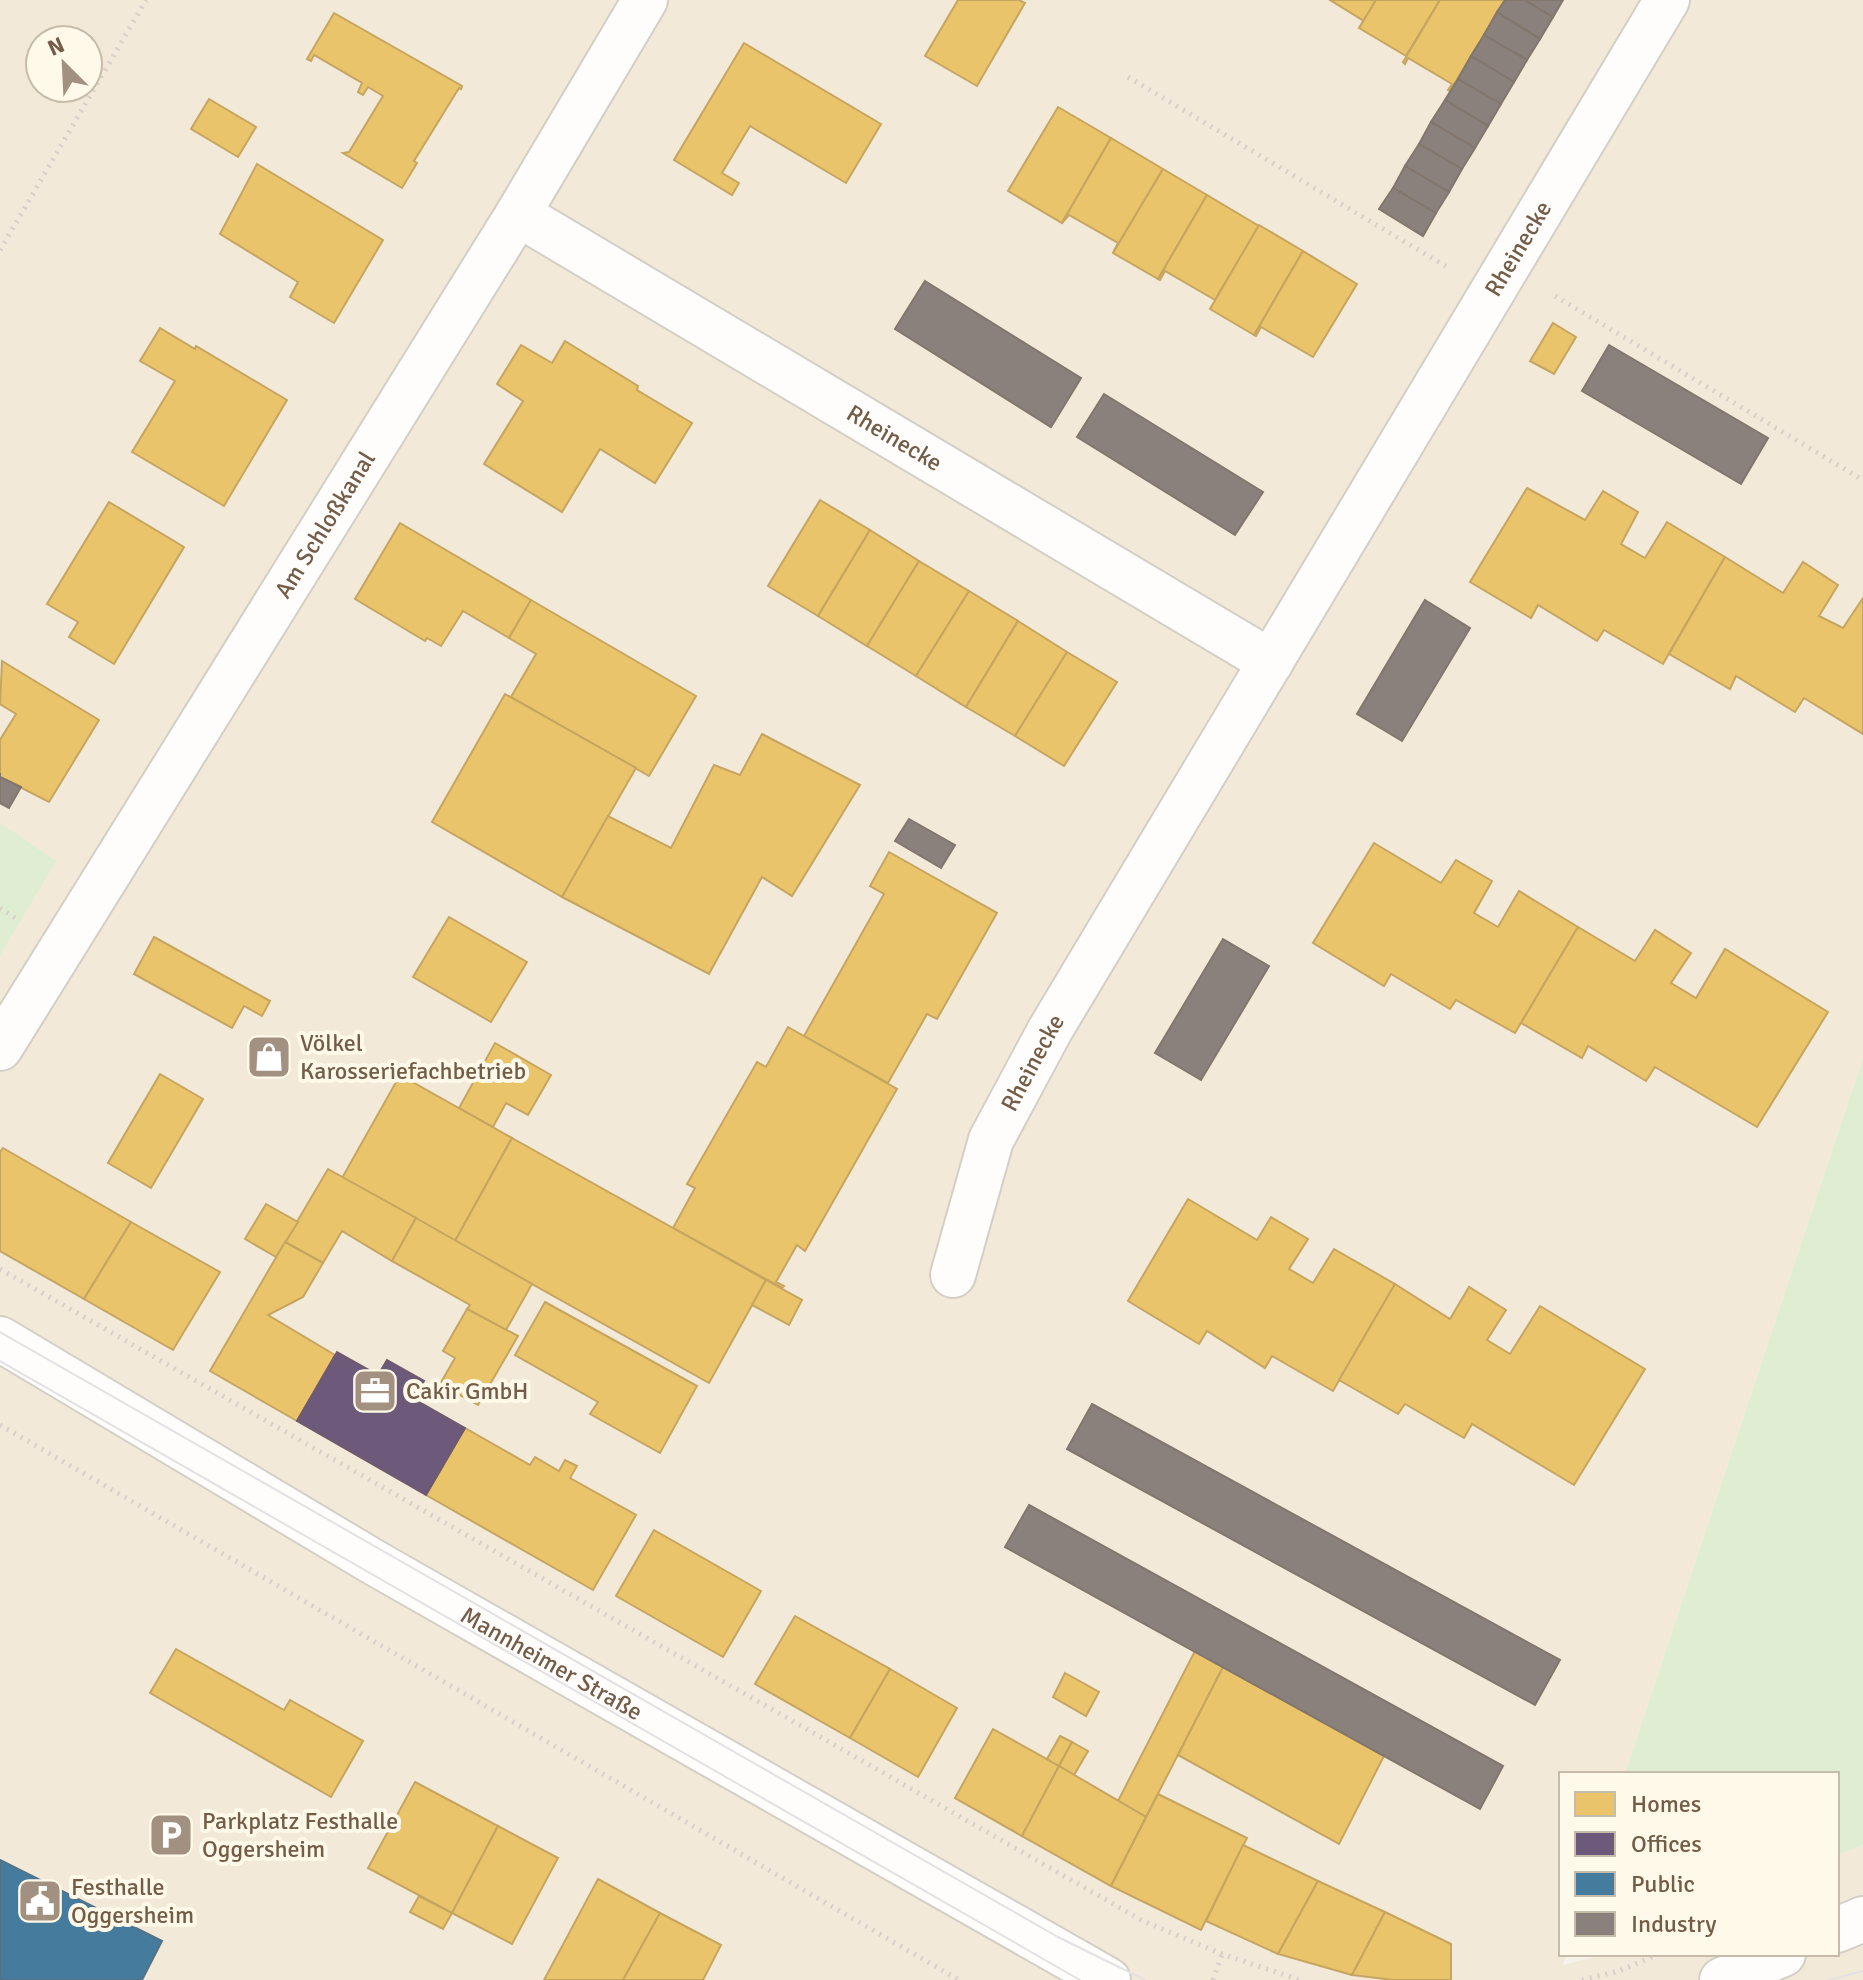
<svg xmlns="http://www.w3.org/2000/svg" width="1863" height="1980" font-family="Signika,sans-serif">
<rect width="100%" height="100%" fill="#f6f2e8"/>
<path fill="#f2e9d8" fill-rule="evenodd" d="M 0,0 L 1863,0 L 1863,1058 L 1625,1774 L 1561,1774 L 1561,1954 L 1566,1954 L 1563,1965 L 1606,1954 L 1837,1954 L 1837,1855 L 1863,1845 L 1863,1980 L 0,1980 ZM 40,40 L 88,40 L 88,88 L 40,88 Z"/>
<g fill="#dfeed3">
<polygon points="0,823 56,861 0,955"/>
<polygon points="1863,1058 1863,1845 1837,1855 1837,1774 1625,1774"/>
</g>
<g fill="#e9c46a" stroke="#c6a560" stroke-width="2">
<polygon points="958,0 1019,0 1025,3 977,86 925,56"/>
<polygon points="1330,0 1376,0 1364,21"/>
<polygon points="1376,0 1440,0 1406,56 1359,28"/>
<polygon points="1440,0 1505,0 1450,91 1448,90 1452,84 1408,58 1405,64 1403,62"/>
<polygon points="334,13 462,86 461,89 459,88 414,161 417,163 402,188 343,153 349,152 383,96 368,87 363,95 358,92 362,83 314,55 311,61 307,59"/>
<polygon points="744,43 881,124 846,183 750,126 722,173 739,183 732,195 674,160"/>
<polygon points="209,99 256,127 238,157 191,129"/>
<polygon points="1058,107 1111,138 1062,223 1008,191"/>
<polygon points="1111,138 1163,169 1113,253 1118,243 1069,215 1062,223"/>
<polygon points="257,164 383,240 334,323 290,297 298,282 220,234"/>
<polygon points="1163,169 1207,195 1158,279 1113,253"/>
<polygon points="1207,195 1259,226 1215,300 1165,271 1160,280 1158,279"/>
<polygon points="1259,225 1303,251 1254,335 1210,309"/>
<polygon points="1303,251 1357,284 1313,357 1261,327 1256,336 1254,335"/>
<polygon points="1553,323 1576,337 1554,374 1530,361"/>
<polygon points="160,328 195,349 196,346 287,400 224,506 132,452 175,381 140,361"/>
<polygon points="565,341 638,386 637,390 692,423 655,483 600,449 562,512 484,464 523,401 497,384 521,345 552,363"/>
<polygon points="1527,488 1585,520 1603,491 1638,512 1621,544 1645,558 1667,522 1725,557 1663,664 1604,630 1597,641 1538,605 1531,618 1470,582"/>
<polygon points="820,500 870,530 818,616 768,586"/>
<polygon points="109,502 184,547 114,664 69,637 78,622 47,604"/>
<polygon points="400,523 531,600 509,638 463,611 441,646 427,638 425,641 355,599"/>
<polygon points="870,530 919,561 867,646 818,616"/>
<polygon points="1725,557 1783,593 1803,562 1838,585 1819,616 1843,628 1863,598 1863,734 1804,698 1795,712 1736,676 1730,689 1669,654"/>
<polygon points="919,561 969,591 916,676 867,646"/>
<polygon points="969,591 1018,621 966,707 916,676"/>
<polygon points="531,600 696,696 649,776 511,697 536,654 509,638"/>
<polygon points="1018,621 1067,652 1015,736 966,707"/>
<polygon points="1067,652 1117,682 1064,766 1015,736"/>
<polygon points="2,661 99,720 49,802 0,777 0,740 16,714 0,704"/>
<polygon points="505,694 636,768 562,897 432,822"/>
<polygon points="762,734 860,785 792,896 762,877 709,974 562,897 608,816 671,848 714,765 740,775"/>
<polygon points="1374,843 1441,883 1456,860 1492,881 1474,913 1498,927 1519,891 1578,927 1515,1033 1456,1000 1450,1009 1391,974 1384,986 1313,943"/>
<polygon points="889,852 997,913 937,1019 927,1014 888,1083 804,1036 884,894 870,886"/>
<polygon points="449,917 527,962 491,1022 413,977"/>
<polygon points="1578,927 1635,961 1655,930 1691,953 1671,983 1696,998 1725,949 1828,1012 1757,1127 1655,1067 1646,1081 1588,1046 1582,1058 1521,1023"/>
<polygon points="154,937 270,1001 262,1016 244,1006 232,1028 134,974"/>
<polygon points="788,1027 897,1089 805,1251 797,1245 776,1282 784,1286 782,1288 673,1228 695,1188 687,1184 757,1062 766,1067"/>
<polygon points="495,1043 551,1075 528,1115 506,1103 493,1127 459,1108"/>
<polygon points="160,1074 203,1099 151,1188 108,1163"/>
<polygon points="400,1075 512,1138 455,1241 342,1178"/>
<polygon points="512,1138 766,1280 709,1383 455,1241"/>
<polygon points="3,1148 131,1222 84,1299 0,1251 0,1152"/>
<polygon points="328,1169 416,1218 392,1261 342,1231 323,1263 285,1242"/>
<polygon points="1188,1199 1257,1240 1271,1217 1308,1239 1289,1269 1313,1283 1334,1249 1395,1284 1333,1391 1272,1356 1265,1368 1207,1331 1199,1344 1128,1301"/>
<polygon points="266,1204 298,1222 276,1257 245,1239"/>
<polygon points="416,1218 532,1284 506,1330 467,1309 470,1305 392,1261"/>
<polygon points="131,1222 220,1272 173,1350 84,1299"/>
<polygon points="285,1242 323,1263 303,1297 268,1315 335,1355 297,1421 210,1371"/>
<polygon points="766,1280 802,1300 789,1325 752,1305"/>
<polygon points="1395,1284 1450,1319 1469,1287 1506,1310 1487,1340 1510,1354 1540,1306 1645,1369 1574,1485 1472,1424 1464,1438 1405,1404 1398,1414 1339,1380"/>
<polygon points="545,1302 697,1386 660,1453 590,1414 598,1402 515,1355"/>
<polygon points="467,1309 518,1336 478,1405 440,1384 455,1358 443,1351"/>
<polygon points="465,1428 530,1465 535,1457 559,1471 565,1460 577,1466 570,1478 636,1515 593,1590 426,1495"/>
<polygon points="654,1530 761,1591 723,1657 616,1596"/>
<polygon points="795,1616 890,1669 850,1738 755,1684"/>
<polygon points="176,1649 284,1710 290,1700 363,1741 331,1797 150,1693"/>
<polygon points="1195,1651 1223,1667 1146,1817 1118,1801"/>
<polygon points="1223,1667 1384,1756 1339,1844 1178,1755"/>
<polygon points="890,1669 957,1708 918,1777 850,1738"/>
<polygon points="1065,1673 1099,1692 1086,1716 1053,1697"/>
<polygon points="993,1729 1059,1766 1022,1836 955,1798"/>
<polygon points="1060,1736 1072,1742 1059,1766 1047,1759"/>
<polygon points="1072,1742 1088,1751 1074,1775 1059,1766"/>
<polygon points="1059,1766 1146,1817 1111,1886 1022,1836"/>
<polygon points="415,1782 498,1826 452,1913 368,1868"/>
<polygon points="1158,1794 1247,1838 1201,1930 1111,1886"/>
<polygon points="498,1826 558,1858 512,1944 452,1913"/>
<polygon points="1243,1845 1318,1881 1278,1954 1206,1921"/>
<polygon points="598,1879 660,1913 623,1980 544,1980"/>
<polygon points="1318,1881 1385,1912 1352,1975 1278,1954"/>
<polygon points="419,1896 452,1913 443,1929 410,1912"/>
<polygon points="1385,1912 1451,1944 1451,1980 1393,1980 1352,1975"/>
<polygon points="660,1913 721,1945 703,1980 623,1980"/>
</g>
<polygon fill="#6d597a" stroke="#6f5a6b" stroke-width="2" points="337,1352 378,1375 387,1360 424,1381 414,1399 465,1428 426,1495 297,1421"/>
<polygon fill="#457b9d" stroke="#537284" stroke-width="2" points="0,1860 162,1941 142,1980 0,1980"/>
<g fill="#8a817c" stroke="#83766c" stroke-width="2">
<polygon points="1505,0 1525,0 1553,17 1540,39 1497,12"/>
<polygon points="1525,0 1563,0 1553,17"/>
<polygon points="1497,12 1540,39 1527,60 1484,35"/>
<polygon points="1484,35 1527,60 1514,82 1471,56"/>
<polygon points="1471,56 1514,82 1501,104 1458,79"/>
<polygon points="1458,79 1501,104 1488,126 1445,100"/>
<polygon points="1445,100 1488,126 1475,148 1431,122"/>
<polygon points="1431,122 1475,148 1462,169 1419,144"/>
<polygon points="1419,144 1462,169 1449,192 1405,166"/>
<polygon points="1405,166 1449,192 1436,213 1393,188"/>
<polygon points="1393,188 1436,213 1423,236 1379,209"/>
<polygon points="925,281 1081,378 1051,427 895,329"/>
<polygon points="1609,345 1768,438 1741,484 1582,391"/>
<polygon points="1104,394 1263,492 1235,535 1077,437"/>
<polygon points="1425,600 1470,628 1402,741 1357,714"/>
<polygon points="0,773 0,777 21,787 9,808 0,803"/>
<polygon points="909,819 955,845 941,868 895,841"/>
<polygon points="1223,939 1269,966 1201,1080 1155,1053"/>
<polygon points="1092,1404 1560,1660 1535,1705 1067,1449"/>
<polygon points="1029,1505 1503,1766 1480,1809 1005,1547"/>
</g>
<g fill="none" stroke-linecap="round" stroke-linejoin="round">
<g stroke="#d4cfc6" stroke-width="48">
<g id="minor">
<path id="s1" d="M 518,214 L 1271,662"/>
<path id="s2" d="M 0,1048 L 518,214 L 645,0"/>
<path id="s3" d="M 953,1275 L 991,1140 L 1050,1030 L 1667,0"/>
</g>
</g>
<g stroke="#d4cfc6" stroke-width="48">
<g id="tertiary">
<path id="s4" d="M 0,1339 L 375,1563 L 1108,1980"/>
<polyline points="1837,1930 1863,1919"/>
<polyline points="1722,1980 1783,1954"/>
</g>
</g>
<g stroke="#d8d0c9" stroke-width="5" stroke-dasharray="2 6" stroke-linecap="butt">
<polyline points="1128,77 1447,267"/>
<polyline points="0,250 146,0"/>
<polyline points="1555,296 1863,480"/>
<polyline points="0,908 17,919"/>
<polyline points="0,1269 1143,1921 1222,1954 1300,1980"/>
<polyline points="0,1425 959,1980"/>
<polyline points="1213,1980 1222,1954"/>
<polyline points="1582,1980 1619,1971 1659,1954"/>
</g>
<use href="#minor" stroke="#fefdfc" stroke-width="44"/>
<use href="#tertiary" stroke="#fefdfc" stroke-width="44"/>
<g stroke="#e4e1e4" stroke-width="2">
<polyline points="0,1332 1058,1937 1145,1980"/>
<polyline points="0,1361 1080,1980"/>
<polyline points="1829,1980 1863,1971"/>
</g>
</g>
<defs>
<g id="shop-square" transform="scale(2.3)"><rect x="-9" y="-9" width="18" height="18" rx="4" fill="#a29180" stroke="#fff9e9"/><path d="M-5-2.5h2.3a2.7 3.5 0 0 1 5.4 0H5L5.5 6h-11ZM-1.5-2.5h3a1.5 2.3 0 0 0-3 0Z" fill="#fff"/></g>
<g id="office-square" transform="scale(2.3)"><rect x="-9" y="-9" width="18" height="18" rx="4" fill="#a29180" stroke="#fff9e9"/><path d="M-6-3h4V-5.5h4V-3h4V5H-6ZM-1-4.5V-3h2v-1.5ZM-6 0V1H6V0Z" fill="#fff"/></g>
<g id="parking-square" transform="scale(2.3)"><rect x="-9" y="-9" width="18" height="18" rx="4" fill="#a29180" stroke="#fff9e9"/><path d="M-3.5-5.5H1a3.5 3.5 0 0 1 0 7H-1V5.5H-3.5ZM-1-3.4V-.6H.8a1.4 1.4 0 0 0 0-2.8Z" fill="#fff"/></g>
<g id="civic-square" transform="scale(2.3)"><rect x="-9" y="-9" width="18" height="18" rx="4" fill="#a29180" stroke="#fff9e9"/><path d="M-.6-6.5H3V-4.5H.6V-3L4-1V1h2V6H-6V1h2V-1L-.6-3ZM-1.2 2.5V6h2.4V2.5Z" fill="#fff"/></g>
</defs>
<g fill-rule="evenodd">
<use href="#shop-square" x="269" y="1057"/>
<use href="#office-square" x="375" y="1391"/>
<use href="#parking-square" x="171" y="1835"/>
<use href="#civic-square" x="40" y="1901"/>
</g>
<g text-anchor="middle" stroke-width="8" stroke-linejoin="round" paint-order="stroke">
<g font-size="24" fill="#745d48" stroke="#fff9e9">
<text dy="8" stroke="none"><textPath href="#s3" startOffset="1176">Rheinecke</textPath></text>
<text dy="8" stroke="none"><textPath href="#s1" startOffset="438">Rheinecke</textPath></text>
<text dy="8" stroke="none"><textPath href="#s2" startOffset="616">Am Schloßkanal</textPath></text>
<text dy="8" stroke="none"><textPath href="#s3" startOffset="228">Rheinecke</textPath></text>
<text dy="8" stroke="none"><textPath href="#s4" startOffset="640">Mannheimer Straße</textPath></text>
</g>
<g font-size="24" fill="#745d48" stroke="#fff9e9" text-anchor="start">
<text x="300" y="1051">Völkel<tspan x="300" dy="28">Karosseriefachbetrieb</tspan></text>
<text x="406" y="1399">Cakir GmbH</text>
<text x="202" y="1829">Parkplatz Festhalle<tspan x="202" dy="28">Oggersheim</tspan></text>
<text x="71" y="1895">Festhalle<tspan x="71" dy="28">Oggersheim</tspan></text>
</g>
</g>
<rect x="1559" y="1772" width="280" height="184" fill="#fff9e9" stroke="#c7bba9" stroke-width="2"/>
<rect x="1575" y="1792" width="40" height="24" fill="#e9c46a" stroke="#c7bba9" stroke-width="2"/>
<text x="1631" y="1812" font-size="24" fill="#745d48">Homes</text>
<rect x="1575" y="1832" width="40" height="24" fill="#6d597a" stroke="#c7bba9" stroke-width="2"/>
<text x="1631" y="1852" font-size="24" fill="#745d48">Offices</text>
<rect x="1575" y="1872" width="40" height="24" fill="#457b9d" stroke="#c7bba9" stroke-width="2"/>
<text x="1631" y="1892" font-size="24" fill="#745d48">Public</text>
<rect x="1575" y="1912" width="40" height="24" fill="#8a817c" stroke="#c7bba9" stroke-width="2"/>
<text x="1631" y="1932" font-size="24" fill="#745d48">Industry</text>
<g transform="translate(64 64) rotate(336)"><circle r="38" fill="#fff9e9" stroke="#c7bba9" stroke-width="2"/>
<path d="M0-6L14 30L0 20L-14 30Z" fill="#a29180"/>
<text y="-12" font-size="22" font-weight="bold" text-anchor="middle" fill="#745d48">N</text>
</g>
</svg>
